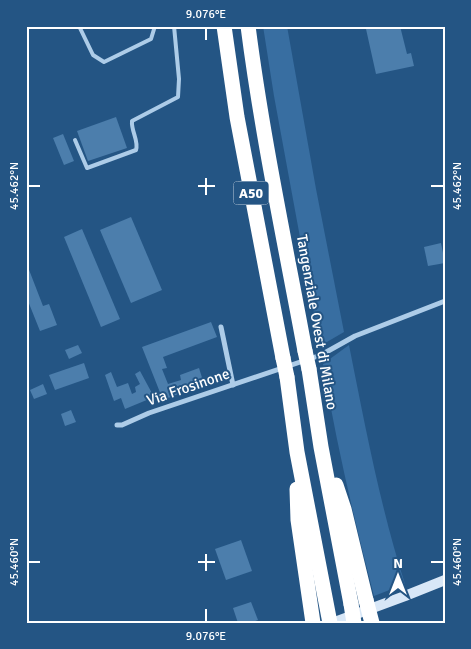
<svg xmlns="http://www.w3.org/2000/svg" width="471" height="649" font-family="Signika,sans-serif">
<rect width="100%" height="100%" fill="#245584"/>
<g fill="#386ea1">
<polygon points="263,26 287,26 316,189 344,332 320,346 274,96"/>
<path d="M 349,345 C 365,425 380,506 405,584 L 374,596 C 354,519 336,442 323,364 Z"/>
</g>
<g fill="#4c7eac">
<polygon points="379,26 400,26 407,54 411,53 414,66 376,74 366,29"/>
<polygon points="116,117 127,148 88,161 77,131"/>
<polygon points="63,134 74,161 64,165 53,138"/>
<polygon points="131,217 162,290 131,303 100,230"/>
<polygon points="82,229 120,319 101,327 64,237"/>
<polygon points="441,243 445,263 428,266 424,247"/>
<polygon points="26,262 43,306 49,304 57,325 40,331 26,296"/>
<polygon points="211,322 217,337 163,357 167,368 162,369 168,384 181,380 180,375 199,368 204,384 163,400 142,347"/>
<polygon points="78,345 82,353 69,359 65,350"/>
<polygon points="84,363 89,378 55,390 49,375"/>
<polygon points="140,371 154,397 125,409 121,398 114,401 105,375 111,372 117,387 128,383 132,394 136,392 135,387 140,384 135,374"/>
<polygon points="43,384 47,394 34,399 30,390"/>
<polygon points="71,410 76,422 65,426 61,414"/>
<polygon points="241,540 252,571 226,580 215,549"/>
<polygon points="251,602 258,620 250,623 238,623 233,608"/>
</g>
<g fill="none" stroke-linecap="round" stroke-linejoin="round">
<g stroke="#adcce8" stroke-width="4">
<polyline points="79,26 93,55 104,62 151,39 155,26"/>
<path d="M 75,140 L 87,168 L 136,150 C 139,141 131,131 132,121 L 178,97 L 179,79 L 174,26"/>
</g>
<g stroke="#adcce8" stroke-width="5">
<polyline points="221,327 233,385"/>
<polyline points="117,425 122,425 149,413 321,355 355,336 445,301"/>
</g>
<polyline stroke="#d8e7f7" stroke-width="10" points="332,623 405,596 445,580"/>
<g stroke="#fff" stroke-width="15">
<polyline points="224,26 237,117 283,358"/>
<path d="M 248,26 C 262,135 285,243 305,351"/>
<polyline points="309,369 321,447 351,604"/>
<polyline points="287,377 297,452 330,623"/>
<polyline points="336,485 344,509 366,600"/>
<polyline points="297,489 298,520 313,623"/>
</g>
<g stroke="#fff" stroke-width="15">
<polyline points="305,351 309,369"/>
<polyline points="283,358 287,377"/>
<polyline points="366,600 372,623"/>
<polyline points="351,604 354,623"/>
</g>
</g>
<path fill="none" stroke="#fff" stroke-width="2" d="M 206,28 L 206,40M 206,178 L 206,195M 28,186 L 40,186M 198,186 L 215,186M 431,186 L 444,186M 206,554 L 206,571M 28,562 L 40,562M 198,562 L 215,562M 431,562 L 444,562M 206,609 L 206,622"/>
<g text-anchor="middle" stroke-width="4" stroke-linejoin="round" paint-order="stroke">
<rect fill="#245584" stroke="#bdccda" stroke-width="1" x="233.5" y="181.5" width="35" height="23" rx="4"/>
<g font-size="14" font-weight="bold" fill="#fff">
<text x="251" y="198">A50</text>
</g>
<g font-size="15" fill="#fff" stroke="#245584">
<text transform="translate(317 322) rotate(80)" y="5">Tangenziale Ovest di Milano</text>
<text transform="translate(188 387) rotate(-19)" y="5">Via Frosinone</text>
</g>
</g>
<rect width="471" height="649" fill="none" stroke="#245584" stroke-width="55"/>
<g transform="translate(398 576)" stroke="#245584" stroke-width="4" paint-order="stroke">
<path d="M0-4L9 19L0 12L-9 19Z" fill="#ffffff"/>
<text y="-8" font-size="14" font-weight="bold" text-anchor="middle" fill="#ffffff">N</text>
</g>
<rect x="28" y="28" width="416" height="594" fill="none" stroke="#fff" stroke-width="2"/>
<g font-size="12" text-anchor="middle" fill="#fff">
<text x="206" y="18">9.076°E</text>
<text transform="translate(14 186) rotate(-90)" y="4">45.462°N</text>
<text transform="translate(457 186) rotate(-90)" y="4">45.462°N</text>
<text transform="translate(14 562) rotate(-90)" y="4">45.460°N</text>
<text transform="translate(457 562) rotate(-90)" y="4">45.460°N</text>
<text x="206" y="640">9.076°E</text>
</g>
</svg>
